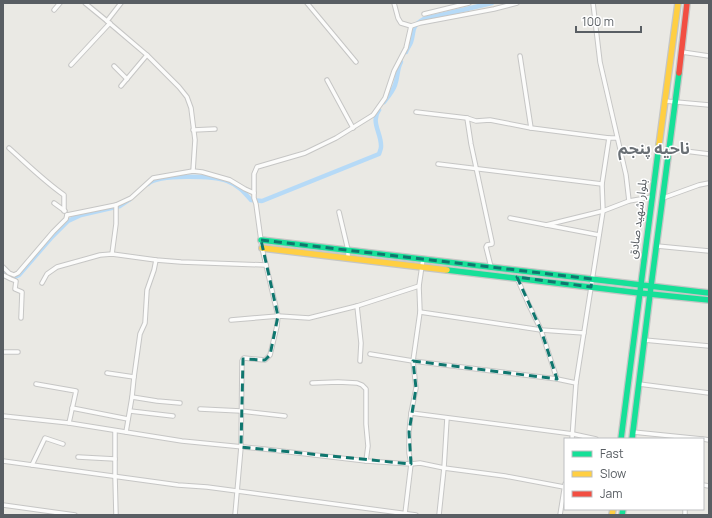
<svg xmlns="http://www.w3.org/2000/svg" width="712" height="518" font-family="Manrope,'Noto Sans Arabic',sans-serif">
<rect width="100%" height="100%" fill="#eae9e4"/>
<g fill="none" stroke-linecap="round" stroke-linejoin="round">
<g stroke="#b6daf7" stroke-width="4.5">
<path d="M 406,52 C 407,49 410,45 411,42 C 415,30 410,27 424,19 L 492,3"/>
<path d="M 384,102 C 388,97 393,91 395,85 C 398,77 397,69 401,62"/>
<path d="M 148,184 C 158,174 214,176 227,181 C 238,185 244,192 251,200 L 262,201 L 379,154 C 380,151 381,149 381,147 C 382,134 370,122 379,110"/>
<path d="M 3,272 C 8,277 12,279 19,275 L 51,238 L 68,221 L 81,215 L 120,206 L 129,200"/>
</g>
<g stroke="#c6c6c5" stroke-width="5.5">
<g id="street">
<polyline points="85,3 107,21 147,55 179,87 187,97 191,108 195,140 193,171"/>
<polyline points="307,3 356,62"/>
<polyline points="394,3 398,18 401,23 411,26 420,23 494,9 517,3"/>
<polyline points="593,3 600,62 626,175 629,201"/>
<polyline points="54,10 60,3"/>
<polyline points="424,14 469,3"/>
<polyline points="107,21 121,3"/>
<polyline points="682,52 709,56"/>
<polyline points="520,56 531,128"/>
<polyline points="71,65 110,23"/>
<polyline points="114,66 127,79"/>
<polyline points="327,80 353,128"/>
<polyline points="121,86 147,55"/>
<polyline points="665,101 709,105"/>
<polyline points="416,112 467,118 476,121 490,120 531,128 609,138 617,138"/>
<polyline points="467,118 471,144 492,242 492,244 487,245 486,247 491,267"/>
<polyline points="193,130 215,129"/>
<path d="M 9,148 C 27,164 44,181 64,195 L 64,211"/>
<polyline points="669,149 709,154"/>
<polyline points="438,164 602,184"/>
<polyline points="663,198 699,185 709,183"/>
<polyline points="54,203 65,211"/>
<polyline points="339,212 348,250 348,257"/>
<polyline points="67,215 116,205 131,198 153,178 193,171 202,172 230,180 245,189 254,193"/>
<polyline points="510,218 599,235"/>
<polyline points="546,225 603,211 629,201 652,197"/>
<polyline points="657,246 709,251"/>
<polyline points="112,254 116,224 116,205"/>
<polyline points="3,267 9,273 14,275 18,273 53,232 66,219 67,215"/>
<polyline points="3,275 11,279 16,281 15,289 22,292 21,318"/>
<polyline points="517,278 528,303 541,330 557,379"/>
<polyline points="42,283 47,274 57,267 100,255 112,254 156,260 181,262 266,265"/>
<polyline points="357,306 361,343 360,361"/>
<polyline points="420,312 541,330 584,333"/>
<polyline points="231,320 278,316 309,318 357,306 419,286"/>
<polyline points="644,340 709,346"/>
<polyline points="3,352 18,352"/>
<polyline points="370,354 413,361 557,379 576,383"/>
<polyline points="107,373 134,377"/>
<polyline points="312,383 338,382 357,383 362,385 366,389 366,424 368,446 366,461"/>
<polyline points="36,384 76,391 69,423"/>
<polyline points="639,384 709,393"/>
<polyline points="132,397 157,401 180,403"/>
<polyline points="72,408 128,419"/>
<polyline points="200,409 241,411 285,416"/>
<polyline points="130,411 173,416"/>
<polyline points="411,413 573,434 596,439"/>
<polyline points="3,416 69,423 182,441 264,449 366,461 411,464 420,463 444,468 505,476 564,487"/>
<polyline points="115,431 115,476 116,515"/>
<polyline points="126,432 132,397 134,377 140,334 145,323 147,290 154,270 156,260"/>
<polyline points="633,432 702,439"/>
<polyline points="572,439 576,383 603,211 602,184 609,138"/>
<polyline points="703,439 709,440"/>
<polyline points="78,457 115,459"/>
<polyline points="3,461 178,485 207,487 416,515"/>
<polyline points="32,465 45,438 63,444"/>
<polyline points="703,485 709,486"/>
<polyline points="3,505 75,515"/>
<polyline points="405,514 411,464 409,453 409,432 411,413 416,388 413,361 420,312 419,286 423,259"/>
<polyline points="235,515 241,447 242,361 243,359 244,358 265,360 270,355 277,326 278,316 262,248 256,204 254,198 254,174 257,167 305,153 336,138 373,115 385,98 394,71 406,48 411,26"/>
<polyline points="439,515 444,468 447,418"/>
<polyline points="560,515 565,484"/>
<polyline points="685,515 685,509"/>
</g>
</g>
<g stroke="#c5c6c5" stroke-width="8">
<g id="fast">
<polyline points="261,240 709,293"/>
<polyline points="447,270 640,293 709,300"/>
<polyline points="621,439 659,145"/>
<polyline points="632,439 650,294 679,73"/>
<polyline points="622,515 623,509"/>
</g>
</g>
<g stroke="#c5c6c5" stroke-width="8">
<g id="slow">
<polyline points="659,145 678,3"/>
<polyline points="262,248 447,270"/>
<polyline points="612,515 613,509"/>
</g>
</g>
<g stroke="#c5c6c5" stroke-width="8">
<polyline id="jam" points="679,73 687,3"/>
</g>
<use href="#street" stroke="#fcfcfb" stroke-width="3.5"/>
<use href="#fast" stroke="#16e098" stroke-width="5.5"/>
<use href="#slow" stroke="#ffcf43" stroke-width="5.5"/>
<use href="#jam" stroke="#f24e42" stroke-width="5.5"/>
</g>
<path fill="none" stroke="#0f766e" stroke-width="3" stroke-dasharray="8 5" stroke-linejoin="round" d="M 261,240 L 592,279 L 591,287 L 517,277 L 541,330 L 557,379 L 413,361 L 416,388 L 409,432 L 411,464 L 241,447 L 243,359 L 265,360 L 270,355 L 278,316 Z"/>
<g text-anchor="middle" stroke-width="3" stroke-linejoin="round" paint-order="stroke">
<g font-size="12" fill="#595e63" stroke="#fff">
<text transform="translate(638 219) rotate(-83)" y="4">بلوار شهید صادق</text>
</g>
<g font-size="16" font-weight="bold" fill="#6a7075" stroke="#fff">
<text x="654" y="154">ناحیه پنجم</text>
</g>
</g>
<rect width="712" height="518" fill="none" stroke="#595e63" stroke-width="8"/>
<rect x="564" y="438" width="140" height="72" fill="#ffffff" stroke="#bdbfc1"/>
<rect x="572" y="451" width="20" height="6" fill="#16e098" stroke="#bdbfc1"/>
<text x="600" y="458" font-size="12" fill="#595e63">Fast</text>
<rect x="572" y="471" width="20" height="6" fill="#ffcf43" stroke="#bdbfc1"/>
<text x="600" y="478" font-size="12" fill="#595e63">Slow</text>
<rect x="572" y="491" width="20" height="6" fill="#f24e42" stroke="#bdbfc1"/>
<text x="600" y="498" font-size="12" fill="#595e63">Jam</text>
<path d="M576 26v6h65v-6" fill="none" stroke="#595e63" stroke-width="2"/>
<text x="582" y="26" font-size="12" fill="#595e63" stroke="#ffffff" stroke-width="3" paint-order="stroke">100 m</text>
</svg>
